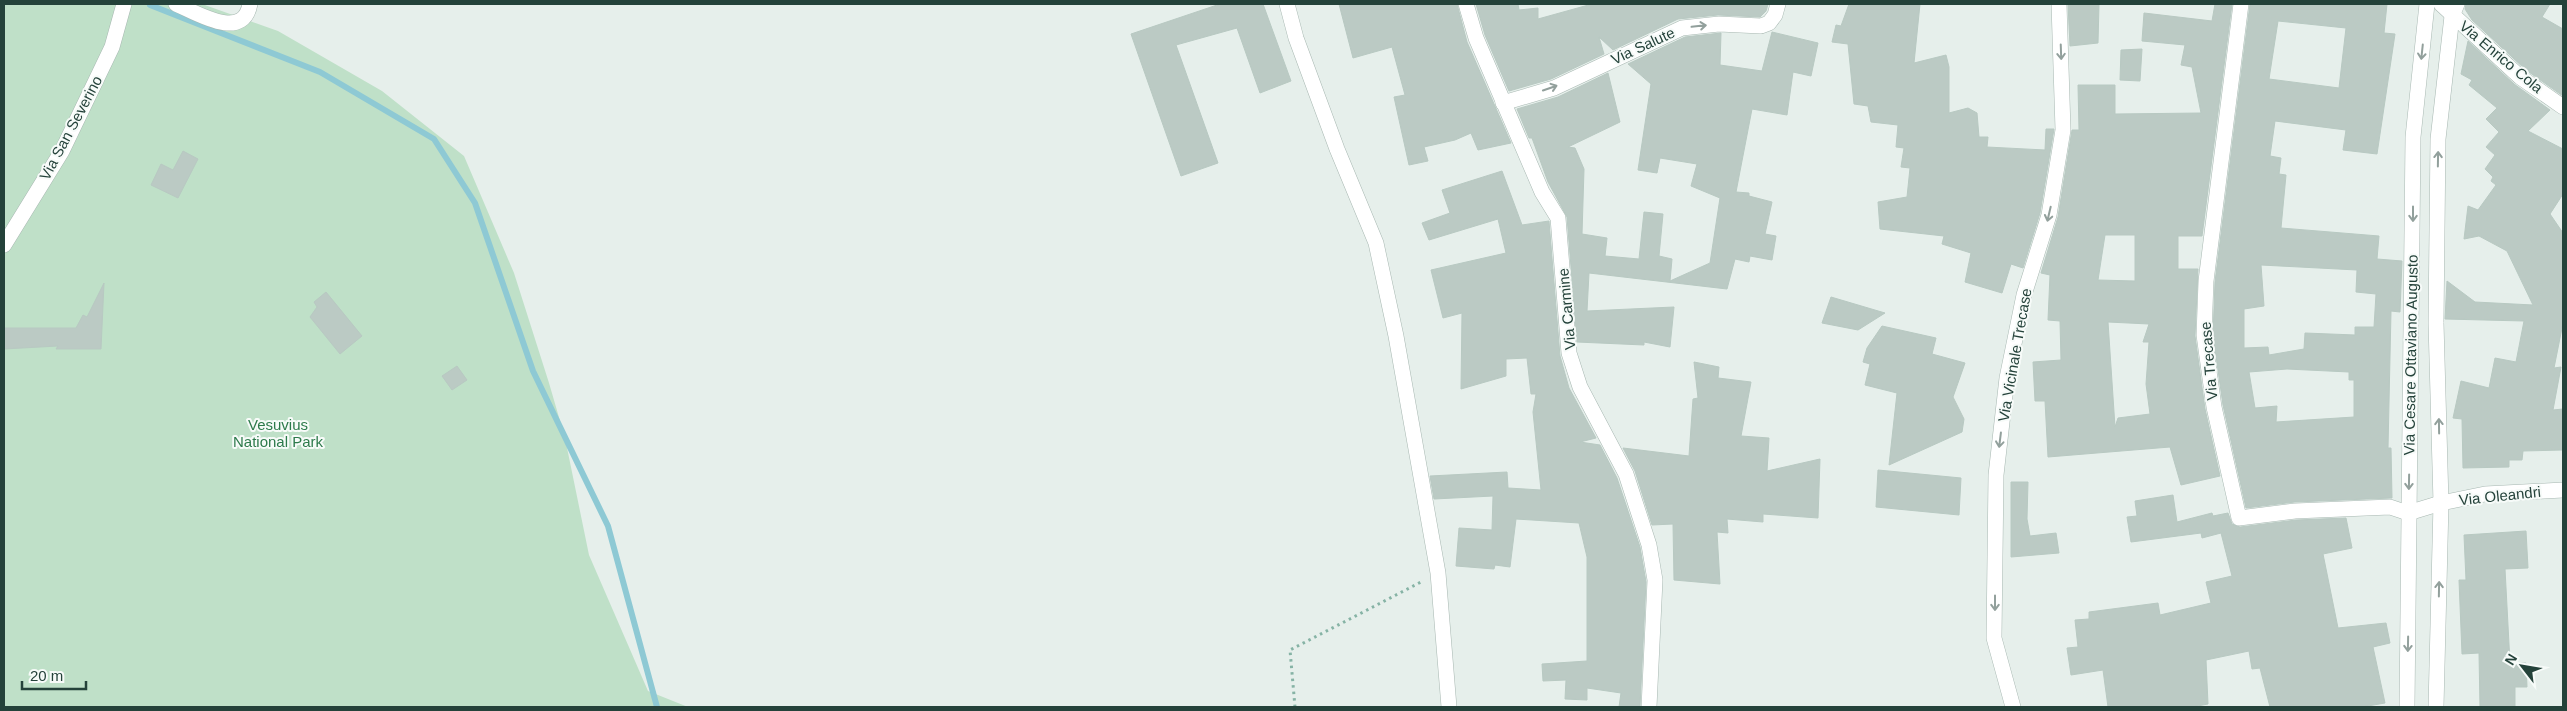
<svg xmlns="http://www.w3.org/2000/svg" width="2567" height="711" font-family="Arial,sans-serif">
<rect width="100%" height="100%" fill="#e6efeb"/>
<polygon fill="#bfe0c8" points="4,4 202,4 278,31 382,91 464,156 514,273 549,383 565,438 589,555 648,691 688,707 4,707"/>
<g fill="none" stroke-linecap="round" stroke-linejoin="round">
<polyline stroke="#8ec9d4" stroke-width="6" points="150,5 320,72 434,139 475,203 533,371 608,526 657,707"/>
</g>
<g fill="#bbcac4" stroke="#b8c9c2" fill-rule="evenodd">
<polygon points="1220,4 1263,4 1291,81 1260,93 1237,28 1176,45 1218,163 1181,176 1131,34"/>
<polygon points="1339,4 1457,4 1467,42 1511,143 1478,150 1471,133 1455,140 1424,147 1428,161 1409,165 1394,97 1405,95 1392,47 1353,58"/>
<polygon points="1476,4 1518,4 1519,10 1538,8 1538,19 1592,4 1768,4 1766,11 1760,17 1718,15 1678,19 1613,50 1599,37 1604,54 1551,79 1509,91 1485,35"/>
<polygon points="1849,4 1920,4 1914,63 1946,55 1949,67 1949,113 1968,108 1977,113 1979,137 1988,137 1987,147 2045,150 2046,129 2054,129 2040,213 2023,268 2011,264 2002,293 1965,282 1971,253 1942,244 1944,236 1880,229 1878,202 1907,197 1910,168 1901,167 1904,148 1896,147 1898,125 1871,122 1868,106 1854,104 1848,44 1832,42 1836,25 1841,26"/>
<polygon points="2068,4 2099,4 2098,43 2070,46"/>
<path d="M 2215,4 L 2232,4 L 2202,236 L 2178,236 L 2178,269 L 2198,269 L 2195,336 L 2205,409 L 2220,476 L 2181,485 L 2170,447 L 2048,457 L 2045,401 L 2035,401 L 2033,362 L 2061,360 L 2060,321 L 2048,320 L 2050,275 L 2041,273 L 2058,217 L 2072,130 L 2079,130 L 2078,85 L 2115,85 L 2115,114 L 2201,113 L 2192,67 L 2181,65 L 2185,45 L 2142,41 L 2144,13 L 2212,21 ZM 2105,235 L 2135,235 L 2135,281 L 2098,280 ZM 2108,322 L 2149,324 L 2143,342 L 2149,342 L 2146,384 L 2150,414 L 2118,418 L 2115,427 Z"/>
<path d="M 2250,4 L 2387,4 L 2384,33 L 2395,34 L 2377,154 L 2343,150 L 2346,130 L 2275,121 L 2270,156 L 2281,158 L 2279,174 L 2286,175 L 2281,228 L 2379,236 L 2377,259 L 2402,261 L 2400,312 L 2391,311 L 2388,448 L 2391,448 L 2392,498 L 2295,502 L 2246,508 L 2223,405 L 2213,335 L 2215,282 ZM 2278,21 L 2346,28 L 2339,88 L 2269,79 ZM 2261,265 L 2357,270 L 2356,292 L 2376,294 L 2374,327 L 2355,327 L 2355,335 L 2305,333 L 2304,349 L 2269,355 L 2268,347 L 2244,348 L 2244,309 L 2264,306 ZM 2287,369 L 2349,372 L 2349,380 L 2354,380 L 2354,417 L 2276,422 L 2277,406 L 2255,408 L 2249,372 Z"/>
<polygon points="2466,4 2550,4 2542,17 2563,29 2563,96 2526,70 2472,20 2465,9"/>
<polygon points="1772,32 1818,43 1811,76 1793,72 1787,115 1752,109 1736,192 1749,193 1749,196 1772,202 1765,234 1776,236 1772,260 1750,256 1749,262 1735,259 1727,289 1589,273 1587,311 1674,307 1670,347 1644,342 1644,345 1577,342 1567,217 1548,182 1532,138 1529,138 1517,109 1558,97 1608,73 1620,122 1568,147 1575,148 1584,169 1582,234 1607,238 1605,256 1639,259 1644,212 1663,214 1659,256 1672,259 1670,281 1710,263 1720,198 1691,186 1697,164 1660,158 1657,173 1638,170 1651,84 1628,64 1685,37 1721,33 1720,65 1762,71"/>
<polygon points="2468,41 2514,84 2550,110 2528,131 2563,149 2563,194 2550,214 2563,233 2563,323 2554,368 2561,367 2553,410 2563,409 2563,450 2523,451 2522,460 2509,460 2509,467 2463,468 2462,419 2453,418 2461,381 2489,388 2495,358 2516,362 2524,321 2445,319 2447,281 2475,302 2533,305 2507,251 2479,236 2464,239 2468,206 2478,210 2496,185 2491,181 2493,177 2485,169 2495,155 2486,147 2499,132 2486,119 2497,108 2469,85 2472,80 2461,74"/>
<polygon points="2142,49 2140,81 2120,80 2121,50"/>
<polygon points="183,151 198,159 178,198 151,185 161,164 173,170"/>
<polygon points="1502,171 1522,225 1549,221 1560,356 1569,388 1596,438 1580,442 1600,445 1617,478 1640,547 1646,582 1640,707 1619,707 1621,693 1587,688 1587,700 1565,699 1566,680 1543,681 1542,664 1587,661 1587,557 1579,523 1516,519 1510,567 1495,565 1494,569 1456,566 1459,528 1492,530 1493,496 1434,499 1430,476 1507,472 1508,488 1541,490 1533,412 1536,394 1531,394 1527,358 1506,359 1506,376 1461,389 1462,313 1443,318 1431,270 1506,253 1498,219 1429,240 1422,223 1450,213 1442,190"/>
<polygon points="104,283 101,349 56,349 58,346 4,349 4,328 76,328 83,315 87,317"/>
<polygon points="326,292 362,336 340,354 310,317 317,307 314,302"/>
<polygon points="1831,297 1885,313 1858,330 1822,323"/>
<polygon points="1882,326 1936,338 1932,354 1965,363 1953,397 1964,419 1962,432 1889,465 1897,393 1865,385 1870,364 1863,362 1867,348"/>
<polygon points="1694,362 1719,367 1718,378 1751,382 1741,436 1769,438 1767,471 1820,459 1818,518 1763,514 1763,522 1727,519 1728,533 1717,532 1720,584 1674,580 1673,524 1652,525 1635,471 1623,448 1689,456 1693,399 1698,398"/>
<polygon points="457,366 467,380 452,390 442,376"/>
<polygon points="1878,470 1961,478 1959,515 1876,507"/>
<polygon points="2011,482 2028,482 2027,519 2030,536 2056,533 2059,553 2011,557"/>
<polygon points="2173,495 2177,522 2212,513 2213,516 2228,513 2232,524 2240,527 2296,520 2346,518 2352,548 2323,554 2338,628 2386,623 2390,643 2373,647 2385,703 2362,707 2270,707 2260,668 2252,669 2249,651 2206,660 2208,704 2192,707 2108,707 2103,670 2071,675 2067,648 2078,647 2075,620 2089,619 2089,612 2158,603 2160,615 2211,603 2206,582 2232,576 2221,533 2202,538 2201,533 2131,542 2127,517 2137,516 2135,501"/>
<polygon points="2526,531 2528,568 2505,569 2510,663 2526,663 2527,687 2515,687 2515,707 2480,707 2479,653 2462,654 2459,580 2466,580 2464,535"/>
</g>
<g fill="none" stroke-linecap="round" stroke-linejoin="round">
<g stroke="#a8b8b2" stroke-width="16">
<g id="minor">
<path d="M 176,4 C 197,13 243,42 250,4"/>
<polyline points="1287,4 1296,38 1337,149 1376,243 1396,336 1438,573 1449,707"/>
<polyline points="1466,4 1476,38 1542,192 1558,218 1569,353 1580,387 1626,474 1649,545 1655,580 1649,707"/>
<polyline points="2241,4 2206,281 2204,335 2214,407 2239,518 2295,511 2390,507 2408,513 2441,503 2485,494 2563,490"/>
<polyline points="2441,4 2520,77 2563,107"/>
<polyline points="1503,103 1554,88 1682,28 1719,24 1761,26 1769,23 1775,15 1778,4"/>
<polyline points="4,245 62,151 112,47 124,4"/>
<polyline points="2013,707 1994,638 1996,475 2007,378 2024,295 2049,215 2063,130 2059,4"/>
<polyline points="2407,707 2413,137 2427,4"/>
<polyline points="2436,707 2441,503 2436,323 2438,139 2452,16 2457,4"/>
</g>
</g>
<polyline stroke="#86b3a5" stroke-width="3" stroke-dasharray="2.5 4" stroke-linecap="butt" points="1295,707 1290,650 1421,582"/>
<use href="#minor" stroke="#fff" stroke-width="15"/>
</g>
<defs><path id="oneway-shaft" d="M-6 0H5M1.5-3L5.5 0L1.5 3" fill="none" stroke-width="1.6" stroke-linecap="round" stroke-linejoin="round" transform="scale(1.25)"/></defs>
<g stroke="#92a09c">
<use href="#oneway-shaft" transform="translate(1699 26) rotate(-6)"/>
<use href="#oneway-shaft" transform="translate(2061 52) rotate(88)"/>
<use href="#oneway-shaft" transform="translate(2422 52) rotate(96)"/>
<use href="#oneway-shaft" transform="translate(1550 88) rotate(-19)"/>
<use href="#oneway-shaft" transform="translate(2438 159) rotate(-89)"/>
<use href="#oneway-shaft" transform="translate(2049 214) rotate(103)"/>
<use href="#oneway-shaft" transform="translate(2413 214) rotate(90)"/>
<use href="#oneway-shaft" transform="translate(2439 426) rotate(-91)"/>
<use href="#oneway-shaft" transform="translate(2000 440) rotate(97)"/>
<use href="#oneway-shaft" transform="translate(2409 482) rotate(91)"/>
<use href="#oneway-shaft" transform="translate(2439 589) rotate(-89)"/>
<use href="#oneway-shaft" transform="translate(1995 603) rotate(90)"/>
<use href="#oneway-shaft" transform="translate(2408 644) rotate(91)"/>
</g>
<g text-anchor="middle" stroke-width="4" stroke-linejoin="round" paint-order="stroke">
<g font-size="15" fill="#24423a" stroke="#f7fbf9">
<text transform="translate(1643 46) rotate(-25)" y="5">Via Salute</text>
<text transform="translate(2501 57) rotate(40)" y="5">Via Enrico Cola</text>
<text transform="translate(71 128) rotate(-62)" y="5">Via San Severino</text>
<text transform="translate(1567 309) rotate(-95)" y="5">Via Carmine</text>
<text transform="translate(2015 355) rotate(-80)" y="5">Via Vicinale Trecase</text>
<text transform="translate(2411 355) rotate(-89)" y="5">Via Cesare Ottaviano Augusto</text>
<text transform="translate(2209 361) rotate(-95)" y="5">Via Trecase</text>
<text transform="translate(2500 496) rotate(-6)" y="5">Via Oleandri</text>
</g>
<g font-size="15" fill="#2d7a4b" stroke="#f7fbf9">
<text x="278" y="430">Vesuvius<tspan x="278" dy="17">National Park</tspan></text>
</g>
</g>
<rect width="2567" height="711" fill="none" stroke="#24423a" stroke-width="10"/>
<g transform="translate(2522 666) rotate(301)" stroke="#f7fbf9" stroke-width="4" paint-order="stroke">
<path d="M0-4L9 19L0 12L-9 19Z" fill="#24423a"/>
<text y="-8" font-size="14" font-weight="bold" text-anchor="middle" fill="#24423a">N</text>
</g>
<path d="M22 681v8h64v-8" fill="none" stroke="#24423a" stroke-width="2.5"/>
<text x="30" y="681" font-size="15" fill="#24423a" stroke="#f7fbf9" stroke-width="4" paint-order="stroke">20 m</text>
</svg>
